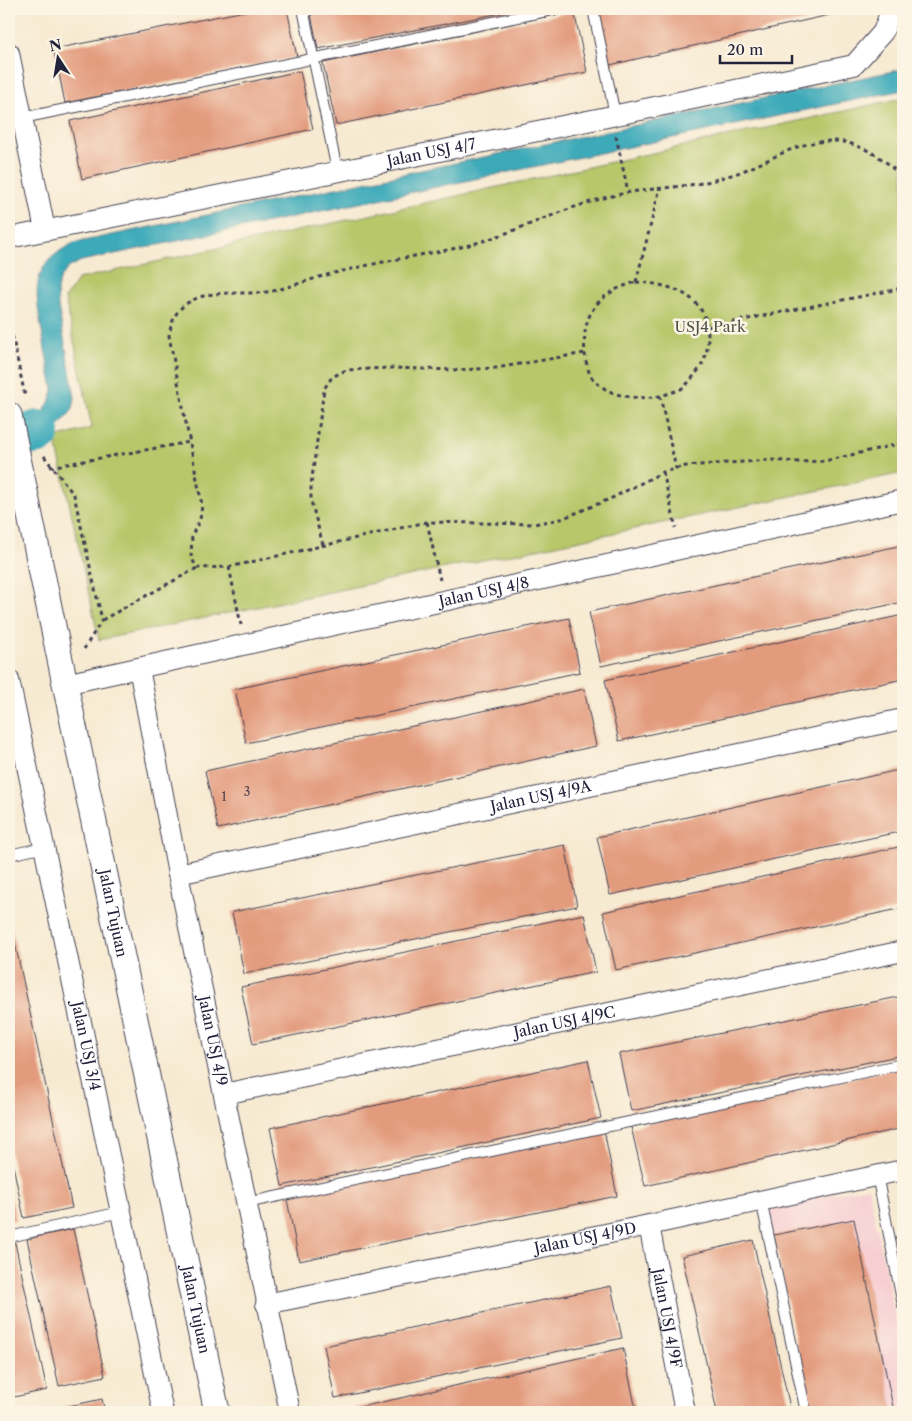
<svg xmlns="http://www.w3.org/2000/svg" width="912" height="1421" font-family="'Libre Caslon Text',serif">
<rect width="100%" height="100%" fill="#fcf5e5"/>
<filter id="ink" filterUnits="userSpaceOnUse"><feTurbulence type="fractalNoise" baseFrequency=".02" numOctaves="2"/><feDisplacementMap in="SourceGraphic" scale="10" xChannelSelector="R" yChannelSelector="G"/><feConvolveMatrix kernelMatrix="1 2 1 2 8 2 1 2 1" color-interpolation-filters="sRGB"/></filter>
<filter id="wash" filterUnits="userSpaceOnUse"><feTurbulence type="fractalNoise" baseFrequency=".0096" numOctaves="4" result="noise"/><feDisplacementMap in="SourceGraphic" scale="20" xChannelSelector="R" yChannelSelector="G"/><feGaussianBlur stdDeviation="1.12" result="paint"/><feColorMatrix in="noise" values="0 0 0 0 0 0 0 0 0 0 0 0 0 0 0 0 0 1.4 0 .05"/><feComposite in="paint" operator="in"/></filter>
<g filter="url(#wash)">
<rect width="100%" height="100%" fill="#f7ead2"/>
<polygon fill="#f7cfd3" points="868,1187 903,1352 903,1412 812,1412 768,1207"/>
<polygon fill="#b7c76a" stroke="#6c7452" points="903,98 903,473 99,640 55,438 92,428 65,298 78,279"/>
<path fill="#3caaba" stroke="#2f667a" d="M 903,69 L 903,90 L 81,261 L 68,268 L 61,277 L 57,289 L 58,306 L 75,398 L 73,409 L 66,418 L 41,444 L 35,420 C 45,410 51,403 53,389 C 49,370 45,350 42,331 C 34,289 31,264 74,243 Z"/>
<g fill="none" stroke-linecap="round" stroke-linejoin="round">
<polyline stroke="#3caaba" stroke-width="44" points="35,433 38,432"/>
</g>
<g id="blocks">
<g fill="#e39b7e">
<polygon points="255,9 287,9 297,57 65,103 54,49"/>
<polygon points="310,9 516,9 516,10 318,49"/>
<polygon points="597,9 837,9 838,13 610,65"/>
<polygon points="574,11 587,72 336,125 323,63"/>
<polygon points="300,71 313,129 82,179 70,121"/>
<polygon points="903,545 903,602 601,666 589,612"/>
<polygon points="903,615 903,679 619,741 605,680"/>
<polygon points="569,618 580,672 246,743 235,689"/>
<polygon points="584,689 596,746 218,829 205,771"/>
<polygon points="903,769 903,831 610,895 597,837"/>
<polygon points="565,845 577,906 244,974 232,912"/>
<polygon points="903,846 903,908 616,970 603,912"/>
<polygon points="584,914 596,972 253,1044 241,987"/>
<polygon points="9,915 72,1208 24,1218 9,1146"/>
<polygon points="903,996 903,1055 631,1111 619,1054"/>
<polygon points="588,1060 601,1118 282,1186 270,1128"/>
<polygon points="903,1067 903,1128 645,1186 631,1127"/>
<polygon points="604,1130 617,1196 299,1261 286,1194"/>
<polygon points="9,1189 16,1220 9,1222"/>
<polygon points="854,1219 894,1412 810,1412 774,1235"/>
<polygon points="73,1229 105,1376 59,1386 27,1239"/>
<polygon points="753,1240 774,1336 791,1412 717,1412 709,1375 682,1256"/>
<polygon points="15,1243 47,1390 9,1398 9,1244"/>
<polygon points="611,1286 622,1338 335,1398 324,1346"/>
<polygon points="623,1348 636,1410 624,1412 338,1412"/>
<polygon points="102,1399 105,1412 61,1412 60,1408"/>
</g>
</g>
</g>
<g filter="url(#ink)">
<use href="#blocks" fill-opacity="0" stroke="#424052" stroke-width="1"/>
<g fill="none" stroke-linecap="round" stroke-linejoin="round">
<g stroke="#424052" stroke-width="12">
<g id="service">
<polyline points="303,9 337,170"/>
<polyline points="593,9 615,115"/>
<polyline points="22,118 557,9"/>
<polyline points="9,855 45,847"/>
<polyline points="877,1175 903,1305"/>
<polyline points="761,1200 806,1412"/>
<polyline points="246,1203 903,1064"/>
<polyline points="9,1237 121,1212"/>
</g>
</g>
<g stroke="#424052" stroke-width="22">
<g id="minor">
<polyline points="9,53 45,230"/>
<path id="s1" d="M 9,238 L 612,116 L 854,65 L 883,32 L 889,16 L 889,9"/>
<path id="s2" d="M 139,668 L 178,874 L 290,1412"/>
<path id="s3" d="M 9,680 L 163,1412"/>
<path id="s4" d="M 65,684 L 903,500"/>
<path id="s5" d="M 178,874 L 903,719"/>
<path id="s6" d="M 224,1094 L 903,951"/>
<path id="s7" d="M 649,1225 L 685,1412"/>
<path id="s8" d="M 266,1304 L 649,1225 L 903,1170"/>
</g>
</g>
<g stroke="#424052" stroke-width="27">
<g id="tertiary">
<path id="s9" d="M 9,415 L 217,1412"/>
</g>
</g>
<g stroke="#424052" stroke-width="3" stroke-dasharray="4 4" stroke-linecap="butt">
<polyline points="616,136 628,192"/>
<path d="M 903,183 C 894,161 858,142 835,141 C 799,140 776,158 745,170 C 736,174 727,176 718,179 C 684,189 646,187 612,196 C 557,209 507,238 452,249 C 416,256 379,262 343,271 C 319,276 297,285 273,291 C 248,296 216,289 195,299 C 177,307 172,318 169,336 L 202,505 L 200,520 L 192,535 L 191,557 L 197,568 L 229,567 L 427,522 L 534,524 L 561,519 L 610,499 L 663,472 L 686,466 L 771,460 L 798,462 L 825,461 L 903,443"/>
<path d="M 636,282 C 671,284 708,295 708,337 C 708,350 705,362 697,372 C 692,378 688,384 681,389 C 677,391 672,392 667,394 C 643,401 611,399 593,379 C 588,373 586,362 585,354 C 581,313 598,293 636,282 Z"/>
<polyline points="636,282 660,188"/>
<polyline points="9,320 25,396"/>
<polyline points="708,327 903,288"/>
<polyline points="660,396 676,469"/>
<polyline points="44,456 74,495 102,620 84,649"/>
<polyline points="50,467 190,442"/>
<polyline points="663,472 676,528"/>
<polyline points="427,522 440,580"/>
<polyline points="323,545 311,501 311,485 324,389 332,377 346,370 391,368 458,370 496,368 585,353"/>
<polyline points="229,567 241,625"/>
<polyline points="102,620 197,568"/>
</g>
<use href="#service" stroke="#fff" stroke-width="10"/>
<use href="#minor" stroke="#fff" stroke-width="20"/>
<use href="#tertiary" stroke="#fff" stroke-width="25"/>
</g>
</g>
<g text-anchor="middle" stroke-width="5" stroke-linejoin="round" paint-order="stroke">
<g font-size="12" fill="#52404c">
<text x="247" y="796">3</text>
<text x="224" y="801">1</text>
</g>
<g font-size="15" fill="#22223b" stroke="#fcf5e5">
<text dy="5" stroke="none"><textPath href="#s1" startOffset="431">Jalan USJ 4/7</textPath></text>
<text dy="5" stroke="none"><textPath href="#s4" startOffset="429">Jalan USJ 4/8</textPath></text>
<text dy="5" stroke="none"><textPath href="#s5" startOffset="371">Jalan USJ 4/9A</textPath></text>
<text dy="5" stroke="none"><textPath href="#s9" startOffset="509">Jalan Tujuan</textPath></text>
<text dy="5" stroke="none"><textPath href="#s6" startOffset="348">Jalan USJ 4/9C</textPath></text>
<text dy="5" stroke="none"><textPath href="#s2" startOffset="380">Jalan USJ 4/9</textPath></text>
<text dy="5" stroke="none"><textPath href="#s3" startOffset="374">Jalan USJ 3/4</textPath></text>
<text dy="5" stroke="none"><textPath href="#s8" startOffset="326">Jalan USJ 4/9D</textPath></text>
<text dy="5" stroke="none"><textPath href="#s9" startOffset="914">Jalan Tujuan</textPath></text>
<text dy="5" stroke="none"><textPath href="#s7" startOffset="95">Jalan USJ 4/9F</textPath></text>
</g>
<g font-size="15" fill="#4f5449" stroke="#fcf5e5">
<text x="710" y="332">USJ4 Park</text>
</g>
</g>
<rect width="912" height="1421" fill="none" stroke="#fcf5e5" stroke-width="30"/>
<g transform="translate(58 58) rotate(348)" stroke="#fcf5e5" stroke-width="4" paint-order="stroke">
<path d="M0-4L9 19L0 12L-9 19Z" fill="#22223b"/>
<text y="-8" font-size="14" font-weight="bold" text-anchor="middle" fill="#22223b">N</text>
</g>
<path d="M720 55v8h72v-8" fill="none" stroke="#22223b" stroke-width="2.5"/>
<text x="727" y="55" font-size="15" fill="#22223b" stroke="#fcf5e5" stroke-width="4" paint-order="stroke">20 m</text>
</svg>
